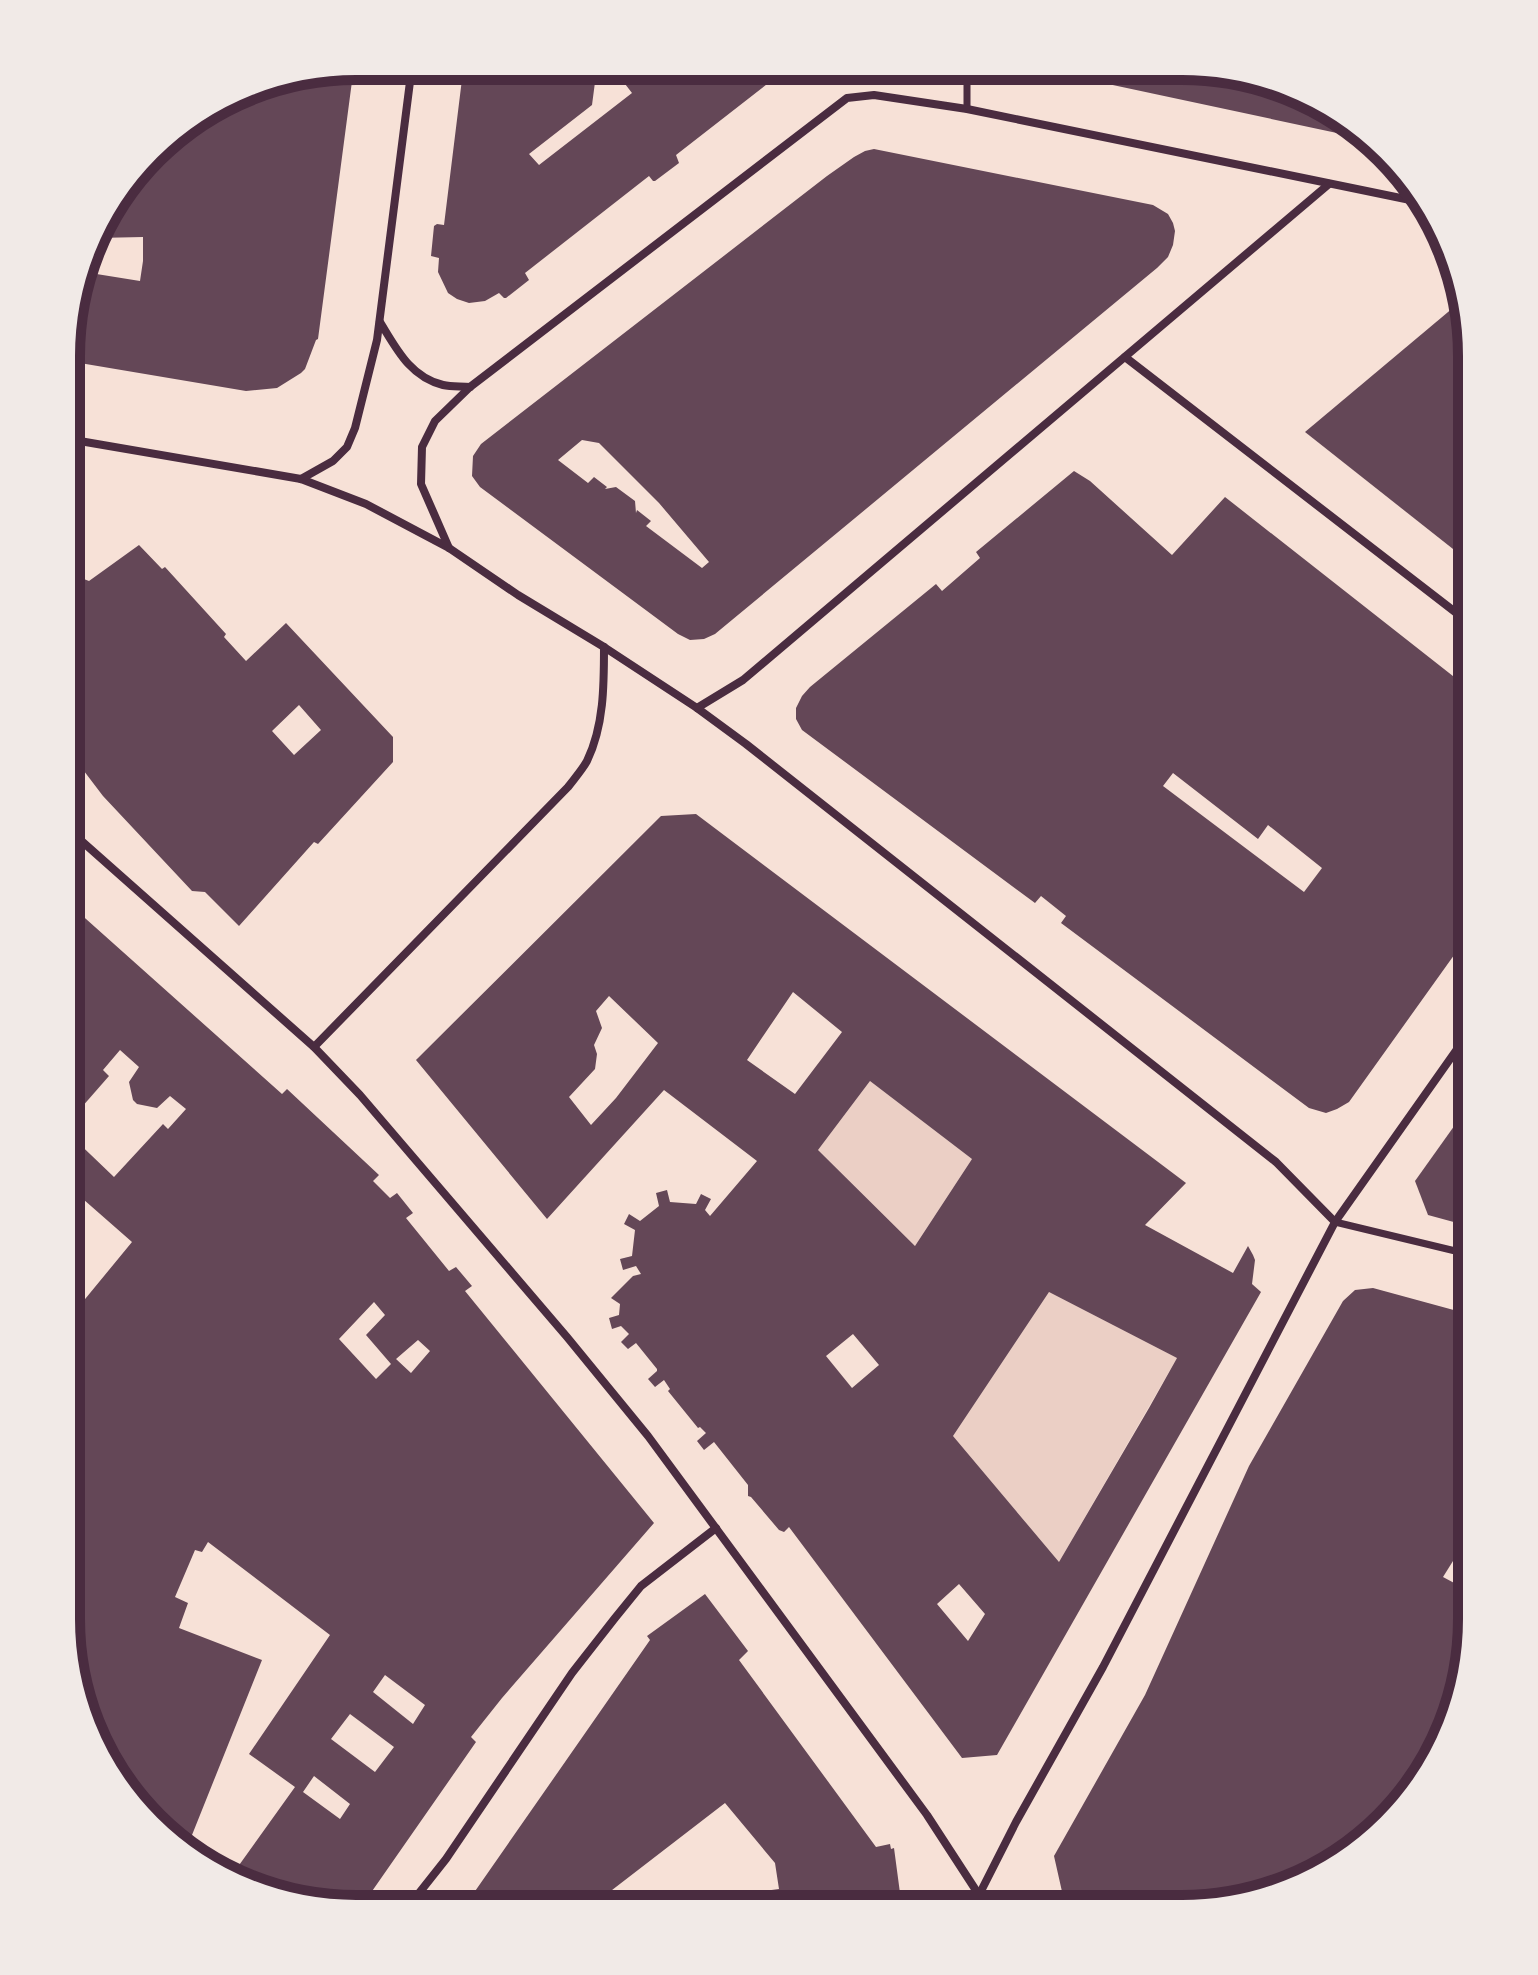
<svg xmlns="http://www.w3.org/2000/svg" width="1538" height="1975" font-family="Lato,sans-serif">
<rect width="100%" height="100%" fill="#f7e1d7"/>
<g fill="#ebcfc5">
<polygon points="870,1081 972,1159 915,1246 818,1150"/>
<polygon points="1049,1292 1177,1358 1059,1562 953,1436"/>
</g>
<g fill="#644757" fill-rule="evenodd">
<polygon points="354,66 318,339 316,340 305,369 301,373 277,388 246,391 68,361 69,317 84,272 140,281 143,261 143,237 96,238 105,211 165,138 262,82"/>
<polygon points="454,66 597,67 592,105 529,154 539,165 632,93 612,67 789,67 676,155 679,163 655,181 653,181 649,176 525,273 529,280 506,298 504,298 499,293 485,301 469,303 457,299 448,293 438,272 439,258 431,256 434,226 437,224 444,225 463,71 457,70"/>
<polygon points="1033,68 1221,69 1344,115 1365,139"/>
<path d="M 874,149 L 1153,205 L 1168,214 L 1173,223 L 1175,231 L 1173,245 L 1168,257 L 1157,268 L 715,634 L 704,639 L 690,640 L 678,634 L 480,487 L 472,476 L 473,456 L 481,444 L 827,176 L 854,157 L 865,151 ZM 582,440 L 599,443 L 659,503 L 709,562 L 702,568 L 646,526 L 651,521 L 637,510 L 636,513 L 635,501 L 616,487 L 605,489 L 607,487 L 594,477 L 588,483 L 558,460 Z"/>
<polygon points="1460,302 1472,355 1472,564 1305,432"/>
<path d="M 1074,471 L 1090,481 L 1172,555 L 1225,497 L 1472,691 L 1472,930 L 1349,1102 L 1337,1109 L 1326,1113 L 1309,1108 L 1061,923 L 1066,916 L 1041,896 L 1035,903 L 802,730 L 796,719 L 796,708 L 802,696 L 810,687 L 936,584 L 942,591 L 980,558 L 976,552 ZM 1173,773 L 1258,839 L 1268,825 L 1322,868 L 1304,892 L 1163,786 Z"/>
<path d="M 139,545 L 162,569 L 165,567 L 226,634 L 224,637 L 246,661 L 286,623 L 393,737 L 393,762 L 318,844 L 314,842 L 239,926 L 205,892 L 192,891 L 103,796 L 68,750 L 68,573 L 89,581 ZM 299,705 L 321,730 L 294,755 L 272,731 Z"/>
<path d="M 696,814 L 1186,1183 L 1145,1225 L 1233,1273 L 1248,1246 L 1253,1255 L 1255,1260 L 1252,1284 L 1261,1292 L 997,1755 L 962,1758 L 789,1527 L 784,1532 L 779,1530 L 751,1497 L 748,1496 L 748,1485 L 714,1442 L 704,1450 L 697,1441 L 706,1433 L 700,1427 L 698,1428 L 668,1391 L 670,1389 L 664,1380 L 655,1387 L 648,1379 L 657,1371 L 657,1369 L 636,1343 L 628,1349 L 621,1342 L 629,1334 L 621,1326 L 612,1329 L 609,1318 L 619,1315 L 620,1304 L 611,1298 L 633,1276 L 641,1274 L 636,1266 L 623,1270 L 620,1259 L 632,1256 L 635,1230 L 624,1224 L 629,1214 L 640,1221 L 659,1206 L 656,1193 L 667,1190 L 670,1202 L 696,1204 L 701,1194 L 711,1199 L 705,1210 L 710,1216 L 757,1161 L 664,1090 L 547,1219 L 416,1060 L 661,816 ZM 793,992 L 842,1032 L 795,1094 L 747,1060 ZM 609,996 L 658,1043 L 616,1098 L 591,1125 L 569,1097 L 595,1069 L 597,1054 L 594,1045 L 602,1028 L 596,1011 ZM 870,1081 L 972,1159 L 915,1246 L 818,1150 ZM 1049,1292 L 1177,1358 L 1149,1408 L 1059,1562 L 953,1436 ZM 853,1334 L 879,1365 L 852,1388 L 826,1356 ZM 959,1584 L 985,1614 L 968,1641 L 937,1604 Z"/>
<path d="M 67,902 L 282,1094 L 287,1089 L 379,1175 L 373,1181 L 390,1198 L 397,1193 L 413,1213 L 406,1218 L 449,1271 L 456,1267 L 472,1286 L 465,1291 L 654,1523 L 502,1698 L 471,1737 L 476,1742 L 361,1907 L 318,1907 L 260,1884 L 237,1868 L 295,1787 L 249,1754 L 330,1635 L 208,1542 L 202,1552 L 195,1550 L 175,1597 L 188,1603 L 179,1628 L 262,1660 L 186,1850 L 96,1748 L 66,1620 L 67,1321 L 132,1242 L 67,1185 L 67,1132 L 114,1177 L 163,1124 L 168,1129 L 186,1109 L 170,1096 L 157,1108 L 137,1104 L 133,1100 L 129,1082 L 139,1067 L 120,1050 L 103,1070 L 109,1076 L 67,1124 ZM 374,1302 L 385,1315 L 366,1335 L 391,1364 L 376,1379 L 339,1339 ZM 418,1340 L 430,1351 L 411,1373 L 396,1359 ZM 385,1675 L 425,1705 L 413,1724 L 373,1692 ZM 350,1714 L 394,1747 L 375,1772 L 331,1739 ZM 314,1776 L 350,1804 L 340,1819 L 303,1792 Z"/>
<polygon points="1472,1101 1472,1227 1428,1215 1415,1181"/>
<polygon points="1373,1288 1472,1315 1471,1560 1458,1553 1443,1577 1471,1592 1471,1639 1423,1781 1311,1879 1183,1909 1084,1909 1063,1896 1054,1856 1145,1695 1249,1466 1343,1301 1355,1290"/>
<polygon points="705,1594 748,1651 739,1660 876,1847 890,1844 891,1849 894,1848 902,1908 694,1908 694,1900 779,1889 775,1863 725,1803 590,1907 464,1907 650,1640 647,1636"/>
</g>
<g fill="none" stroke-linecap="round" stroke-linejoin="round">
<g stroke="#4a2c40" stroke-width="7">
<polyline points="967,109 967,68"/>
<polyline points="1335,1222 1472,1255"/>
<polyline points="979,1895 1000,1908"/>
</g>
<g stroke="#4a2c40" stroke-width="8">
<path d="M 380,322 C 396,348 410,377 443,385 C 452,387 461,386 470,387"/>
<polyline points="1125,357 1472,625"/>
<polyline points="68,439 301,479 366,504 449,548 518,595 604,647 697,708 746,744 1276,1162 1335,1222"/>
<polyline points="301,479 333,461 347,447 355,428 377,340 412,66"/>
<polyline points="449,548 421,484 422,447 435,421 470,387 847,98 874,95 967,109 1420,202"/>
<polyline points="697,708 743,680 1329,184"/>
<polyline points="68,829 314,1047 360,1095 567,1337 648,1436 927,1815 979,1895"/>
<path d="M 314,1047 L 568,787 C 574,779 582,770 587,761 C 604,726 604,685 604,647"/>
<polyline points="408,1907 446,1859 572,1673 615,1618 641,1586 716,1528"/>
<polyline points="974,1908 979,1895 1016,1822 1103,1667 1335,1222 1472,1028"/>
</g>
</g>
<path d="M0 0H1538V1975H0ZM356 80H1182A276 276 0 0 1 1458 356V1619A276 276 0 0 1 1182 1895H356A276 276 0 0 1 80 1619V356A276 276 0 0 1 356 80Z" fill="#f1eae7" fill-rule="evenodd"/>
<path fill="none" stroke="#4a2c40" stroke-width="10" d="M356 80H1182A276 276 0 0 1 1458 356V1619A276 276 0 0 1 1182 1895H356A276 276 0 0 1 80 1619V356A276 276 0 0 1 356 80Z"/>
</svg>
